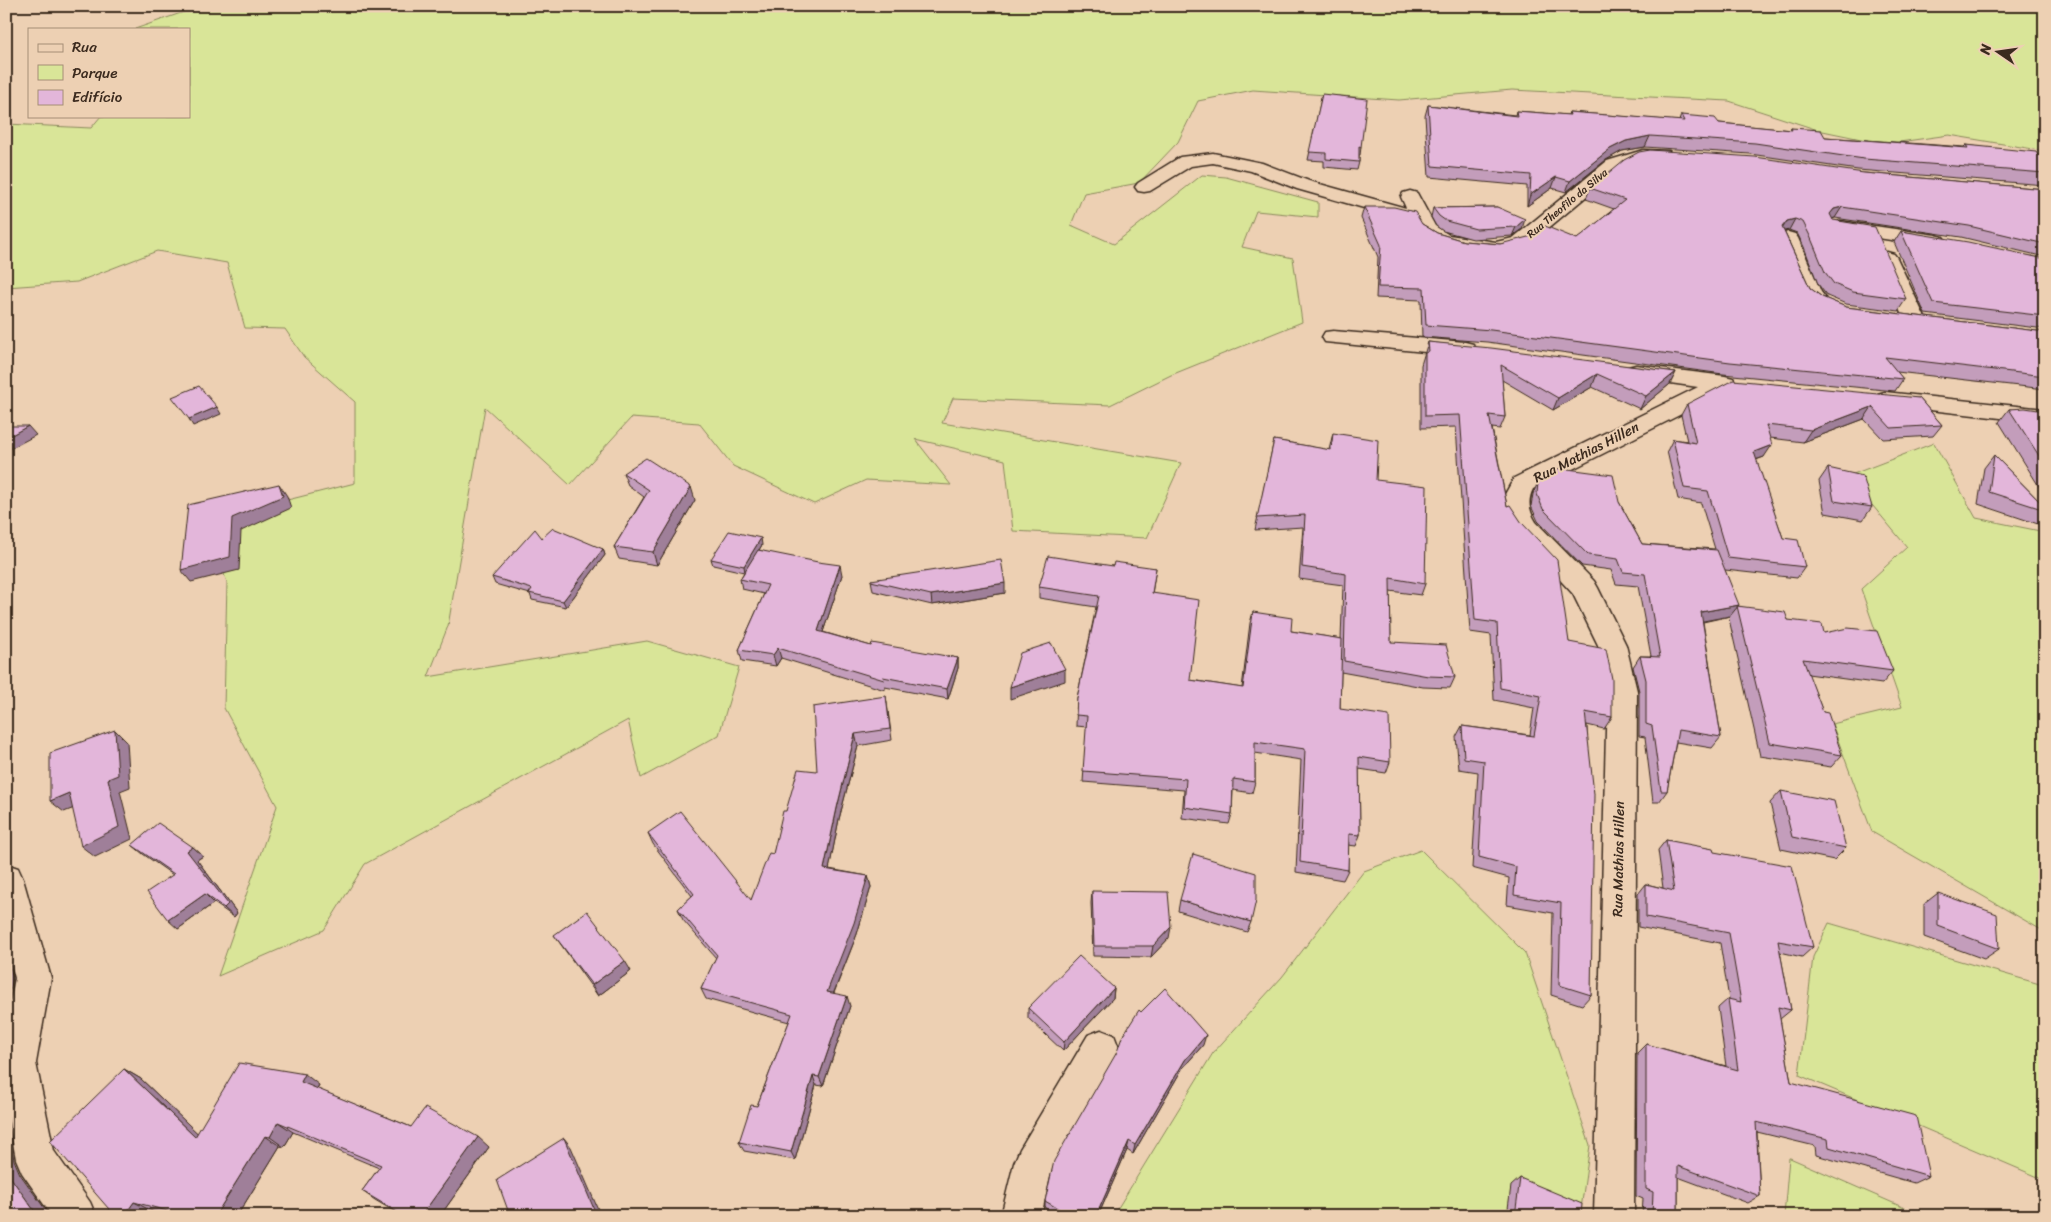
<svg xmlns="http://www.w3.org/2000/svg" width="2051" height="1222" font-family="Sriracha,sans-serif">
<rect width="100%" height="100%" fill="#edd0b3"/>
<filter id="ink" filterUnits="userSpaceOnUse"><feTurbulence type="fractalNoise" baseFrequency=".02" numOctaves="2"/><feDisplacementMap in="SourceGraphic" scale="10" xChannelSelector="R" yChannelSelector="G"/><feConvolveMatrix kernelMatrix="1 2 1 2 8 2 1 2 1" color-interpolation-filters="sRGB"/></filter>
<g filter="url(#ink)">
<g fill="#d9e598" stroke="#8a885b">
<polygon points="201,6 315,6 331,11 343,6 2045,6 2045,151 1949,135 1885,144 1818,130 1729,101 1512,90 1399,100 1253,90 1198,101 1178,142 1139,183 1084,193 1071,225 1114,244 1202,175 1226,177 1318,202 1318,217 1256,211 1242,247 1293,258 1302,322 1171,375 1110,405 953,398 942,423 1181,463 1147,538 1013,531 1005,460 915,439 951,485 866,480 814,504 733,466 699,423 631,418 570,485 485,407 448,626 428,677 647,641 739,667 719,735 641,778 628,720 365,864 324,930 218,976 277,806 224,708 227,582 204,521 355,483 355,402 304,357 285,329 245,328 227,263 157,251 77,282 6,287 6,124 91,128 101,116 189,116 189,29 135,29"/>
<polygon points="1934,443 1976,518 2045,532 2045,932 1872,832 1832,724 1902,707 1861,589 1907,547 1848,476"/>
<polygon points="1421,850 1525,953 1590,1145 1580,1216 1113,1216 1213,1053 1282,977 1364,871"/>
<polygon points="1829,923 2043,985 2045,953 2045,1180 1799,1075 1813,957"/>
<polygon points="1789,1158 1790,1158 1923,1216 1784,1216"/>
</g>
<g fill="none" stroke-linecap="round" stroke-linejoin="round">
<g stroke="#3b2a1e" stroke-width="3">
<g id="street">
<polygon points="1643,150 1669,151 1672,155 1669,159 1637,162 1619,169 1527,246 1496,254 1461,250 1435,243 1420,234 1413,222 1297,189 1251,171 1213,163 1191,166 1150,191 1144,192 1138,191 1135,187 1138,183 1180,157 1213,153 1262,163 1309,181 1406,208 1401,197 1403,193 1410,191 1417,193 1435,226 1449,235 1496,242 1513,238 1607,161"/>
<polygon points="1840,221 1936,235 1943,237 1946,241 1943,245 1936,247 1833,231 1830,227 1833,223"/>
<path d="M 1788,232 L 1795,234 L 1798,238 L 1821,292 L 1825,297 L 1822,301 C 1813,304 1807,303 1802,295 L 1778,238 L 1781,234 Z"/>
<polygon points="1887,252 1894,254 1897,258 1926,320 1922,324 1915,326 1908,324 1904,320 1877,258 1880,254"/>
<polygon points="1333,331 1465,342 1473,344 1476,349 1473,354 1465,356 1325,342 1322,337 1325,332"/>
<path d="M 1636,365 L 1725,376 L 1733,378 L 1736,383 L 1733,388 L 1533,489 C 1527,501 1529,511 1536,522 L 1594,581 L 1598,588 L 1626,645 L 1637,691 L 1634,1216 L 1594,1216 L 1607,691 L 1598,645 L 1573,594 L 1518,534 L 1505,514 L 1503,498 L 1514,478 L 1698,387 L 1628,377 L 1625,372 L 1628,367 Z"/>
<polygon points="1885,392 2045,409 2045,423 1877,404 1874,399 1877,394"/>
<polygon points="6,864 18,868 23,879 51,978 36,1063 54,1151 90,1202 96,1216 52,1216 22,1173 16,1159 6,1105 6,1023 15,978 6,944"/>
<polygon points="1101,1030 1114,1035 1119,1048 1114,1061 1052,1169 1041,1216 1001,1216 1014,1163 1020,1149 1088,1035"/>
</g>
</g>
<use href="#street" fill="#edd0b3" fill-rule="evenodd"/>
</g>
<g fill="#c39dbb" stroke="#3b2a1e">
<polygon points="1322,94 1361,147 1360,155 1359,155 1359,162 1357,170 1324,167 1324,161 1308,160"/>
<polygon points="1428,105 1515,115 1516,111 1568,115 1569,112 1679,121 1681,115 1719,123 1790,130 1791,128 1825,137 1964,147 1966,145 2045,156 2045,185 1858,170 1750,154 1645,147 1622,151 1606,160 1566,192 1552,188 1527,206 1527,186 1429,177 1425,116"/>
<polygon points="1864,173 2045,189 2045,257 1961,237 1835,218 1832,219 1906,299 1898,311 1846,304 1827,296 1818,284 1804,247 1797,233 1789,230 1784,231 1810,288 1822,297 1846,307 2045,332 2045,389 1897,372 1903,379 1895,391 1723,374 1487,342 1422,337 1421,300 1376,298 1378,257 1361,218 1364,207 1422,224 1437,233 1464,241 1500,244 1577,239 1614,209 1586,199 1590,188"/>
<polygon points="1497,207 1522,229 1512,236 1473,239 1443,231 1436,226 1431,217 1433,208"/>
<polygon points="1901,231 2045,259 2045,329 1925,314 1894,242"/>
<polygon points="1428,342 1676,372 1670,384 1640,409 1592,387 1553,410 1502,380 1505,417 1500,429 1492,428 1507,506 1569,642 1612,717 1604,729 1587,725 1591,995 1582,1005 1551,995 1553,913 1507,905 1509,878 1472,868 1478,772 1459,769 1456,737 1462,726 1530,735 1534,708 1494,700 1491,635 1470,632 1456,427 1421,428 1421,365"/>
<polygon points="1919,398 1942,425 1933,436 1883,439 1864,419 1803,442 1770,438 1764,457 1756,460 1783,538 1805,567 1797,578 1725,570 1738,606 1788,620 1824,633 1893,671 1882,684 1808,674 1823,712 1842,755 1831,767 1760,756 1729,619 1730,616 1703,622 1721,737 1712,748 1676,742 1667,791 1659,802 1653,802 1645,737 1639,736 1639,691 1633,667 1640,656 1651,656 1638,586 1616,584 1611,570 1582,566 1538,521 1531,506 1533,494 1538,482 1619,502 1642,544 1715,549 1701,503 1678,499 1667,451 1673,439 1687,441 1681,415 1687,404"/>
<polygon points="2009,409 2045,411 2045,496 1999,422"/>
<polygon points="1333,433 1376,480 1425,584 1421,595 1390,591 1391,642 1455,677 1450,688 1423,687 1341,672 1340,709 1390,762 1386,773 1359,769 1360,835 1356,846 1348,845 1348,870 1343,880 1296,872 1301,760 1255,753 1255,782 1252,793 1233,790 1232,814 1229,824 1182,818 1184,790 1083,782 1087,727 1076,726 1077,698 1096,607 1039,598 1039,587 1113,566 1156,568 1152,594 1190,680 1242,688 1250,623 1253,612 1291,631 1341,639 1343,585 1299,579 1303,527 1255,530 1274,440 1329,450"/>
<polygon points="1994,455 2045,507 2045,516 2038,524 1978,504 1984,468"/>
<polygon points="1828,468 1872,507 1863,520 1825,513 1819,481"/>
<polygon points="623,473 695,500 657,565 619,559 614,547 644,497 628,485"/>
<polygon points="542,538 603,549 605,555 566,607 532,600 530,594 495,584 492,577"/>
<polygon points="762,545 759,550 842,575 823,632 871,646 958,658 958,668 948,699 885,687 885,690 781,658 776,666 742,661 739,650 764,594 742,589 740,579 744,572 713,565 711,559"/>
<polygon points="871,580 1005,593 932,605 873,591"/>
<polygon points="886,696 892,740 858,746 839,819 829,869 868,876 871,887 857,934 834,993 850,1006 823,1086 816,1085 795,1160 744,1151 739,1142 757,1106 789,1022 706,999 701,989 716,958 683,920 678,909 692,896 653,844 648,833 751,900 773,854 786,811 817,771"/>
<polygon points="1781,791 1846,848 1834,860 1781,849 1770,803"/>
<polygon points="1666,840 1714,852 1813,947 1802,957 1780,952 1791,1010 1780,1019 1791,1082 1929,1176 1914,1183 1816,1155 1815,1146 1757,1132 1760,1196 1748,1203 1678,1177 1678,1216 1642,1216 1643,1199 1636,1196 1637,1053 1646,1044 1726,1066 1718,1008 1728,999 1729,999 1720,943 1638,927 1638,894 1646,884 1663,888 1658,850"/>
<polygon points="132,845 193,847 203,856 197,860 237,913 234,917 214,903 178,929 173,875 143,854"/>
<polygon points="1092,891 1169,938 1151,957 1093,956 1091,903"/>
<polygon points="1938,893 1999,949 1984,959 1924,937 1924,904"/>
<polygon points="1180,900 1251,922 1247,932 1178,911"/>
<polygon points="554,935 631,971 598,996"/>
<polygon points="1114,988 1113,998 1063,1051 1028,1018 1028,1008"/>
<polygon points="1141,1012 1203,1045 1182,1069 1133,1154 1127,1150 1098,1216 1057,1216 1045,1208 1045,1201"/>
<polygon points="124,1069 141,1079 197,1133 319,1085 317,1089 411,1127 489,1147 440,1216 402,1216 375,1200 362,1191 379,1168 293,1132 284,1147 280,1146 237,1216 171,1216 152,1211 115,1216"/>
<polygon points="1520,1178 1581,1216 1507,1216 1511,1186"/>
</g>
<g fill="#9f7f99" stroke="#3b2a1e">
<polygon points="1650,136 1645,147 1622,151 1606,160 1566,192 1570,181 1610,149 1626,141"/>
<polygon points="1556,177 1552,188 1527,206 1530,195"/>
<polygon points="1842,207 1835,218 1827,220 1830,214 1834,209"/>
<polygon points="1525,219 1522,229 1512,236 1516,227"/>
<polygon points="1795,219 1789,230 1780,232 1776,239 1787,221"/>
<polygon points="1676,372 1670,384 1640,409 1646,396"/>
<polygon points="1597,374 1592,387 1553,410 1558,398"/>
<polygon points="217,407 221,414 193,426 189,419"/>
<polygon points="1872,407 1864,419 1803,442 1811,430"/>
<polygon points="28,426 36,435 6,451 6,438"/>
<polygon points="1772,445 1764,457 1746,463 1754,452"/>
<polygon points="279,484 287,496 291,508 241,531 239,570 191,582 181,570 232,518"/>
<polygon points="691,487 695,500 657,565 653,552"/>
<polygon points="761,538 762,545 745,572 744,566"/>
<polygon points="603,549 605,555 566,607 563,601"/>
<polygon points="840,565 842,575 820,641 818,631"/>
<polygon points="1005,583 1005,593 932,605 931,595"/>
<polygon points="1739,605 1730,616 1693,623 1701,612"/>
<polygon points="778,648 781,658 776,666 773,655"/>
<polygon points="958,658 958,668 948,699 947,689"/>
<polygon points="1065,669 1065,681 1010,699 1010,687"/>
<polygon points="115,730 127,742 130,787 120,791 132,839 95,857 81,846 108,779"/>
<polygon points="855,734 858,746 839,819 827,880 824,869 837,808"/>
<polygon points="69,793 82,805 64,812 50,801"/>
<polygon points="193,847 203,856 197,860 237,913 234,917 224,908 187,851"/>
<polygon points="868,876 871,887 857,934 830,1002 827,992"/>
<polygon points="205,894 214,903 178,929 168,920"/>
<polygon points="1171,927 1169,938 1151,957 1153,946"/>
<polygon points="6,952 13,978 6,1007"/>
<polygon points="625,961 631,971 598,996 592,985"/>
<polygon points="1114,988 1113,998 1063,1051 1064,1042"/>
<polygon points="847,996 850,1006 823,1086 819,1077"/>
<polygon points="1206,1035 1203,1045 1182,1069 1133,1154 1135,1145 1185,1060"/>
<polygon points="124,1069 141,1079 211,1146 195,1137"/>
<polygon points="305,1074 319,1085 314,1093 301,1082"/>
<polygon points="813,1076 816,1085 795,1160 791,1152"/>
<polygon points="278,1122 293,1132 284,1147 270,1137"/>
<polygon points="6,1131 10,1138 14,1160 20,1174 50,1216 38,1216 6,1171"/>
<polygon points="265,1136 280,1146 237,1216 215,1216"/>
<polygon points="478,1137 489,1147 440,1216 421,1216"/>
<polygon points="564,1138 571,1147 601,1216 583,1216"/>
<polygon points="1129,1141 1127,1150 1098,1216 1096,1216"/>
<polygon points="134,1202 152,1211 149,1216 124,1216"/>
</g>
<g fill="#e3b6da" stroke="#3b2a1e">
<polygon points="1322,94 1367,99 1361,147 1359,146 1359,162 1326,159 1326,153 1309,152"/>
<polygon points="1428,105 1517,116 1516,111 1570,115 1569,112 1684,121 1681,115 1715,118 1719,123 1792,130 1791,128 1821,130 1825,137 1968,148 1966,145 2036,152 2038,155 2045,156 2045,173 1864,159 1755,143 1650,136 1626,141 1610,149 1570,181 1556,177 1530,195 1531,175 1432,166"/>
<polygon points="1650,150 1755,157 1864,173 2045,189 2045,244 1969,226 1842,207 1834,209 1830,214 1833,220 1875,227 1906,299 1853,292 1834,284 1825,272 1810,236 1803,222 1795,219 1787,221 1782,227 1810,288 1822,297 1846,307 2045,332 2045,376 1885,357 1903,379 1730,362 1491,330 1426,325 1424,288 1378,287 1381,245 1364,207 1394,207 1415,212 1422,224 1437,233 1464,241 1500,244 1532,236 1545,226 1577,239 1625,200 1590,188 1624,160 1639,152"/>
<polygon points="1497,207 1525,219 1516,227 1476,229 1446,221 1439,216 1433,208"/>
<polygon points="1901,231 1968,242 2045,259 2045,316 1933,303"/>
<polygon points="1428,342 1491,348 1676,372 1646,396 1597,374 1558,398 1501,365 1505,417 1489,415 1507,506 1510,505 1522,523 1557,560 1569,642 1606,649 1612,679 1612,717 1585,712 1594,794 1591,995 1559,985 1561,903 1514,895 1516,867 1479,857 1484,761 1464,758 1462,726 1534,736 1541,696 1500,688 1497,623 1475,620 1460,415 1425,416 1425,353 1429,351"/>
<polygon points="1733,380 1919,398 1942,425 1891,428 1872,407 1811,430 1766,425 1772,445 1754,452 1783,538 1798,540 1805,567 1728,558 1708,491 1684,488 1673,439 1696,443 1687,404"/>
<polygon points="199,386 217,407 189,419 172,397"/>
<polygon points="2025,408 2045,411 2045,465 2009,409"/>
<polygon points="6,426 28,426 6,438"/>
<polygon points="1333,433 1378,440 1376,480 1427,486 1425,584 1390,578 1391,642 1446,645 1455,677 1428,676 1344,661 1346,574 1302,567 1305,515 1257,518 1274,440 1331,450"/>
<polygon points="1994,455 2045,507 2045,510 1989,492"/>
<polygon points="646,458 691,487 653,552 614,547 649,490 623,473"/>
<polygon points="1560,468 1613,475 1619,502 1642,544 1717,550 1739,605 1701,612 1721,737 1678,730 1667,791 1661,791 1652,726 1646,724 1646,680 1640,656 1660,657 1645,574 1623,572 1618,559 1588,555 1543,509 1537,494 1538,482 1543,477"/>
<polygon points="1828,468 1863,476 1872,507 1834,501"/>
<polygon points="279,484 283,496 232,518 230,557 181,570 188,505"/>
<polygon points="553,528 603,549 563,601 529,593 532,589 492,577 535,529 542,538"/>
<polygon points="729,531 761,538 744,566 711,559"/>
<polygon points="758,550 818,562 840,565 818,631 871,646 872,643 958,658 947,689 883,677 884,680 778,648 773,655 739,650 768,585 740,579"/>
<polygon points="1048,556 1113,566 1114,562 1156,568 1152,593 1199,600 1190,680 1243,688 1253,612 1292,618 1291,631 1342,639 1340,709 1389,716 1390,762 1359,757 1360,835 1349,834 1348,870 1300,862 1305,749 1255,742 1255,782 1233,779 1232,814 1184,807 1186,779 1083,771 1087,716 1076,715 1077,698 1099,596 1039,587"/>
<polygon points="1001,560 1005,583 931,595 871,581 871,580"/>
<polygon points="1737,606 1785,612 1788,620 1822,624 1824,633 1848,628 1877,631 1893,671 1803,659 1823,712 1828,713 1842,755 1770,743"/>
<polygon points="1051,643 1065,669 1010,687 1020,653"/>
<polygon points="886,696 890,729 855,734 837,808 824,869 868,876 854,923 827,992 847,996 819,1077 813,1076 791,1152 739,1142 751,1105 757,1106 792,1014 701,989 717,955 678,909 694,894 648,833 680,811 751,900 769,853 773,854 783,811 786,811 798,769 817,771 813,707"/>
<polygon points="115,730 118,775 108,779 119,827 81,846 69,793 50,801 50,753"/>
<polygon points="1781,791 1834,801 1846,848 1792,837"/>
<polygon points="158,823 193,847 187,851 228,904 224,908 205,894 168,920 147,892 174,874 132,845"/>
<polygon points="1666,840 1713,849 1714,852 1792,866 1813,947 1778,941 1791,1010 1778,1007 1791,1082 1916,1116 1929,1176 1829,1147 1828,1139 1756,1122 1760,1196 1678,1166 1678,1216 1652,1216 1653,1192 1646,1189 1646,1044 1738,1070 1728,999 1741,1002 1729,933 1646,917 1646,884 1674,891"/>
<polygon points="1193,854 1256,873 1256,900 1251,922 1180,900"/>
<polygon points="1092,891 1168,892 1171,927 1153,946 1094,946"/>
<polygon points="1938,893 1997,914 1999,949 1938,926"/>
<polygon points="587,911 625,961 592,985 554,935"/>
<polygon points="1079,956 1114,988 1064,1042 1028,1008"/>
<polygon points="1165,988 1206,1035 1185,1060 1135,1145 1129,1141 1096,1216 1071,1216 1045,1201 1054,1161 1117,1052 1122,1037 1139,1010 1141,1012"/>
<polygon points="239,1063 305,1074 301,1082 411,1127 425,1108 478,1137 421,1216 404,1216 362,1191 381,1165 278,1122 270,1137 265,1136 215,1216 186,1216 134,1202 124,1216 115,1216 50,1141 124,1069 195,1137"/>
<polygon points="564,1138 594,1209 583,1216 510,1216 497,1180"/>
<polygon points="6,1171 38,1216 6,1216"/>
<polygon points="1520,1178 1582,1204 1581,1216 1515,1216"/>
</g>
</g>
<g text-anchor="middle" stroke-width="4" stroke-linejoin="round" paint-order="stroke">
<g font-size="11" fill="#3b2a1e" stroke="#edd0b3">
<text transform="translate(1567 203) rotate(-40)" y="4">Rua Theofilo da Silva</text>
</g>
<g font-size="14" fill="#3b2a1e" stroke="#edd0b3">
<text transform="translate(1586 452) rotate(-27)" y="5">Rua Mathias Hillen</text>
<text transform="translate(1618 859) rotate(-89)" y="5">Rua Mathias Hillen</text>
</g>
</g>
<rect width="2051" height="1222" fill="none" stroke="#edd0b3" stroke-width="25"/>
<rect x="12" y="12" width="2026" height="1197" fill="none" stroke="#3b2a1e" stroke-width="2" filter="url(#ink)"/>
<rect x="28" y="28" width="162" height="90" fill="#edd0b3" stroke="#a68e77"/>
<rect x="38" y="44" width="25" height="8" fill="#edd0b3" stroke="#a68e77"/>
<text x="72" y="52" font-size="15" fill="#3b2a1e">Rua</text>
<rect x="38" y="65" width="25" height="15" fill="#d9e598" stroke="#a68e77"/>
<text x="72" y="78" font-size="15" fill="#3b2a1e">Parque</text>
<rect x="38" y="90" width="25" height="15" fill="#e3b6da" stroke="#a68e77"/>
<text x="72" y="102" font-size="15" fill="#3b2a1e">Edifício</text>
<g transform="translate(1998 52) rotate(283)" stroke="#edd0b3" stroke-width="4" paint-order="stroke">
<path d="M0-4L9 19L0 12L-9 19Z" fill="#3b2a1e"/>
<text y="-8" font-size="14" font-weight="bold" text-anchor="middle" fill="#3b2a1e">N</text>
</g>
</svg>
